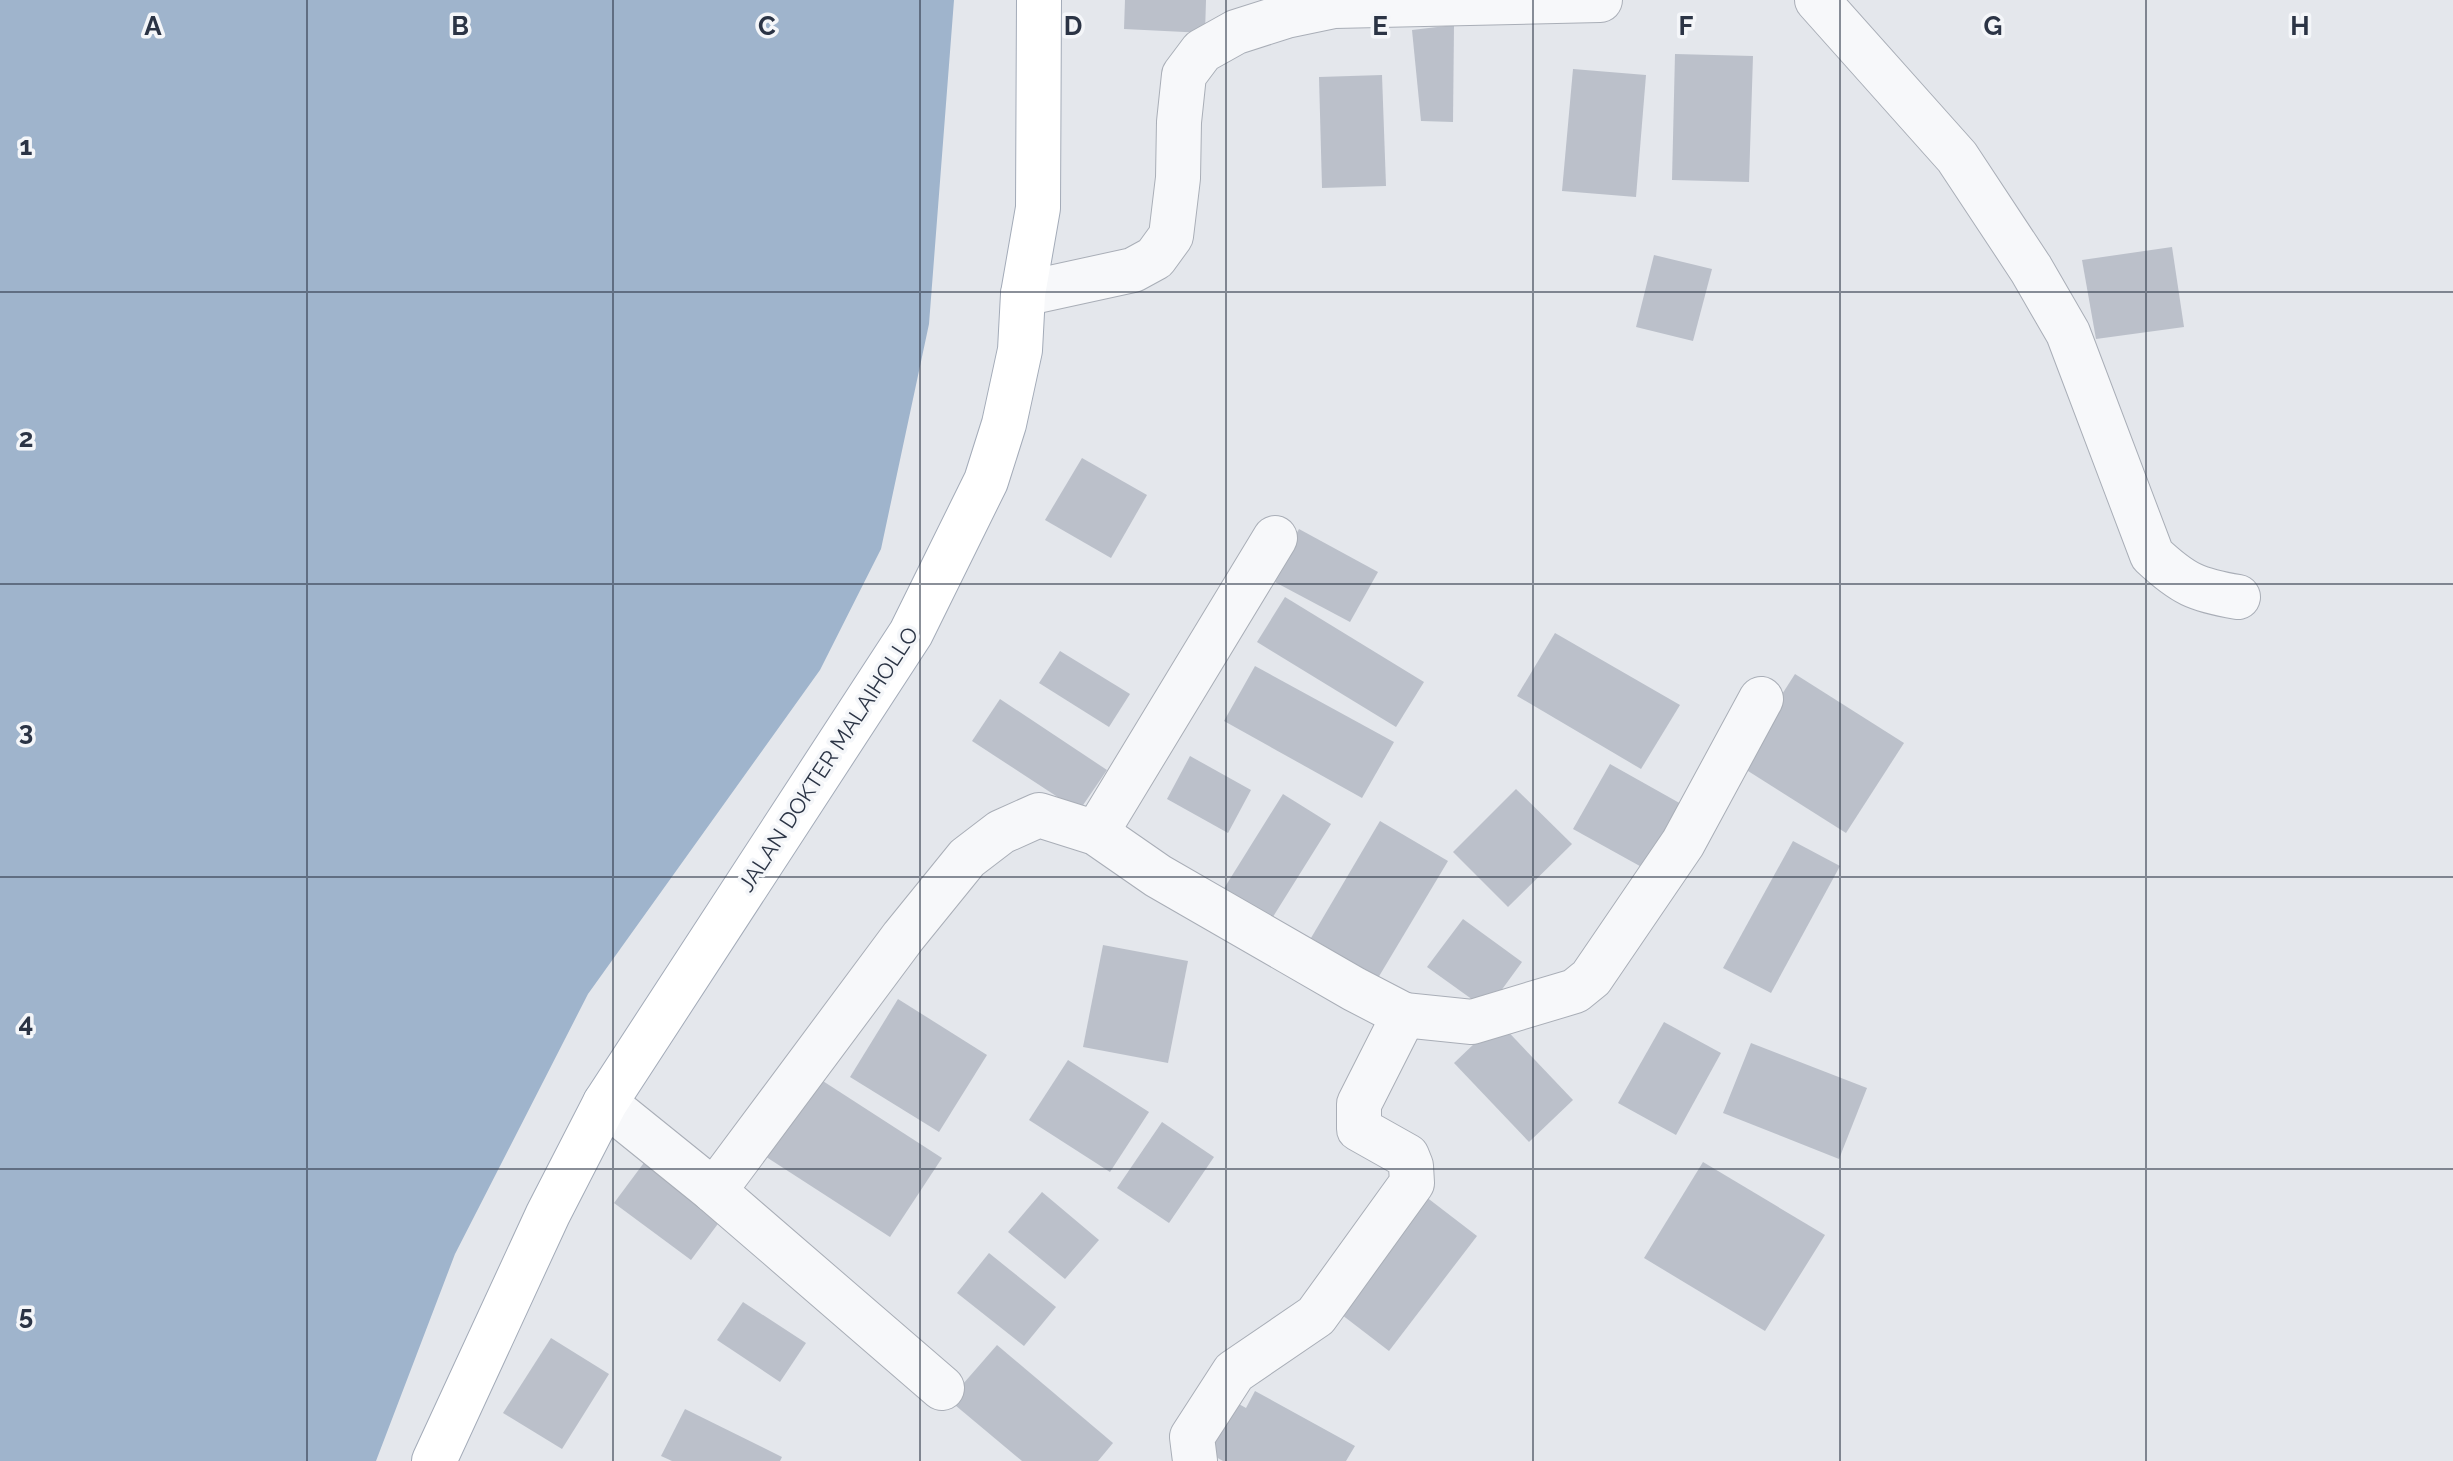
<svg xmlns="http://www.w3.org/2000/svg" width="2453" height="1461" font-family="Raleway,sans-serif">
<rect width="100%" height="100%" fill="#e4e7ec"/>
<polygon fill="#9fb4cc" points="0,0 954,0 929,324 881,549 820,670 588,994 455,1254 376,1461 0,1461"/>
<g fill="#bbc0ca">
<polygon points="1125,0 1206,0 1205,33 1124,29"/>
<polygon points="1454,25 1453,122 1421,121 1412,30"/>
<polygon points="1675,54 1753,56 1749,182 1672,180"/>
<polygon points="1573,69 1646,75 1636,197 1562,191"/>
<polygon points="1382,75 1386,186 1322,188 1319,77"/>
<polygon points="2172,247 2184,327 2096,339 2082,260"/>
<polygon points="1654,255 1712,269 1693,341 1636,327"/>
<polygon points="1082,458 1147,495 1111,558 1045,520"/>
<polygon points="1299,529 1378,572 1350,622 1271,580"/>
<polygon points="1285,597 1424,682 1396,727 1257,642"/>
<polygon points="1555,633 1680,705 1641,769 1517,696"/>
<polygon points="1060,651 1130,694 1109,727 1039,683"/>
<polygon points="1255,666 1394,742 1362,798 1224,721"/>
<polygon points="1795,674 1904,743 1846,833 1737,764"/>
<polygon points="1000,699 1107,770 1079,811 972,741"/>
<polygon points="1190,756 1251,790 1228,833 1167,799"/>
<polygon points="1610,764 1683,805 1647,870 1573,829"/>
<polygon points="1516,789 1572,844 1508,907 1453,852"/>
<polygon points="1283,794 1331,824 1271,920 1223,890"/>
<polygon points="1380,821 1448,861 1378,978 1311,938"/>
<polygon points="1793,841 1840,866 1771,993 1723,968"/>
<polygon points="1463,919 1522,962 1487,1010 1427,967"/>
<polygon points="1103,945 1188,961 1168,1063 1083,1047"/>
<polygon points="898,999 987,1055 939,1132 850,1077"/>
<polygon points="1498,1021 1573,1100 1529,1142 1454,1063"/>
<polygon points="1664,1022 1721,1053 1676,1135 1618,1103"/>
<polygon points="1751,1043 1867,1088 1839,1159 1723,1113"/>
<polygon points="1068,1060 1149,1112 1110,1172 1029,1120"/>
<polygon points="812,1074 942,1158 890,1237 760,1153"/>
<polygon points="1162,1122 1214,1157 1169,1223 1117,1188"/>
<polygon points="646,1160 723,1217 691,1260 614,1203"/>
<polygon points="1703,1162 1825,1235 1765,1331 1644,1258"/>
<polygon points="1042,1192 1099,1240 1065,1279 1008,1232"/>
<polygon points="1421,1193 1477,1236 1389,1351 1333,1308"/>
<polygon points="989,1253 1056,1307 1024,1346 957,1293"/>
<polygon points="743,1302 806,1343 780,1382 717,1340"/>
<polygon points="551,1338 609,1374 562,1449 503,1413"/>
<polygon points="997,1345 1113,1443 1098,1461 1022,1461 949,1400"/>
<polygon points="1255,1391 1355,1446 1346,1461 1223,1461 1202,1449 1230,1399 1246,1408"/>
<polygon points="685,1409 782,1457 780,1461 672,1461 661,1456"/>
</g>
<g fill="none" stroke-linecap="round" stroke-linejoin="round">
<g stroke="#a9aeb7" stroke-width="46">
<g id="minor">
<path d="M 1817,0 L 1957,157 L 2031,269 L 2068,333 L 2152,555 C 2183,584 2196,590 2238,597"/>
<polyline points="1023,294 1133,270 1155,258 1171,236 1178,178 1179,122 1184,75 1202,51 1236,32 1286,16 1334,6 1600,0"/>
<polyline points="1096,833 1275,538"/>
<polyline points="1404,1015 1472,1022 1575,991 1591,978 1683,843 1761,699"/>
<polyline points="605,1103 714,1191 942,1388"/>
<polyline points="714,1191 903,937 967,858 1001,832 1039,815 1096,833 1158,876 1354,989 1404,1015 1359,1104 1359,1129 1407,1156 1411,1166 1412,1183 1316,1316 1234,1372 1192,1437 1195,1461"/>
</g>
</g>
<g stroke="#a3abb8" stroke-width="46">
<polyline id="major" points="434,1461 548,1214 605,1103 911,633 986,481 1004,424 1020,350 1023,294 1038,208 1039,0"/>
</g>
<use href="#minor" stroke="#f7f8fa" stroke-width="44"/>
<use href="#major" stroke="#fff" stroke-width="44"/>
</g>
<path fill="none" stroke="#2b3445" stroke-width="2" stroke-opacity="0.55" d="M 307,0 L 307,1461M 613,0 L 613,1461M 920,0 L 920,1461M 1226,0 L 1226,1461M 1533,0 L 1533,1461M 1840,0 L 1840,1461M 2146,0 L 2146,1461M 0,292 L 2453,292M 0,584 L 2453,584M 0,877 L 2453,877M 0,1169 L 2453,1169"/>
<g text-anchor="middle" stroke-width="7" stroke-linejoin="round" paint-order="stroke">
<g font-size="22" fill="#2b3445" stroke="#f4f6f9">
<text transform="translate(828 759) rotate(-57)" y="8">JALAN DOKTER MALAIHOLLO</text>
</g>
</g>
<g font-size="26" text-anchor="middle" font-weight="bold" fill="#2b3445" stroke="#f4f6f9" stroke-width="7" stroke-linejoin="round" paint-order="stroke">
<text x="153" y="35">A</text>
<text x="460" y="35">B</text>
<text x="767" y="35">C</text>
<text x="1073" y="35">D</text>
<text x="1380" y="35">E</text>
<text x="1686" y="35">F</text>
<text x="1993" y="35">G</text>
<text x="2300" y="35">H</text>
<text x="26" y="155">1</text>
<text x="26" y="447">2</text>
<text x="26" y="740">3</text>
<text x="26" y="1032">4</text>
<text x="26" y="1324">5</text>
</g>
</svg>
